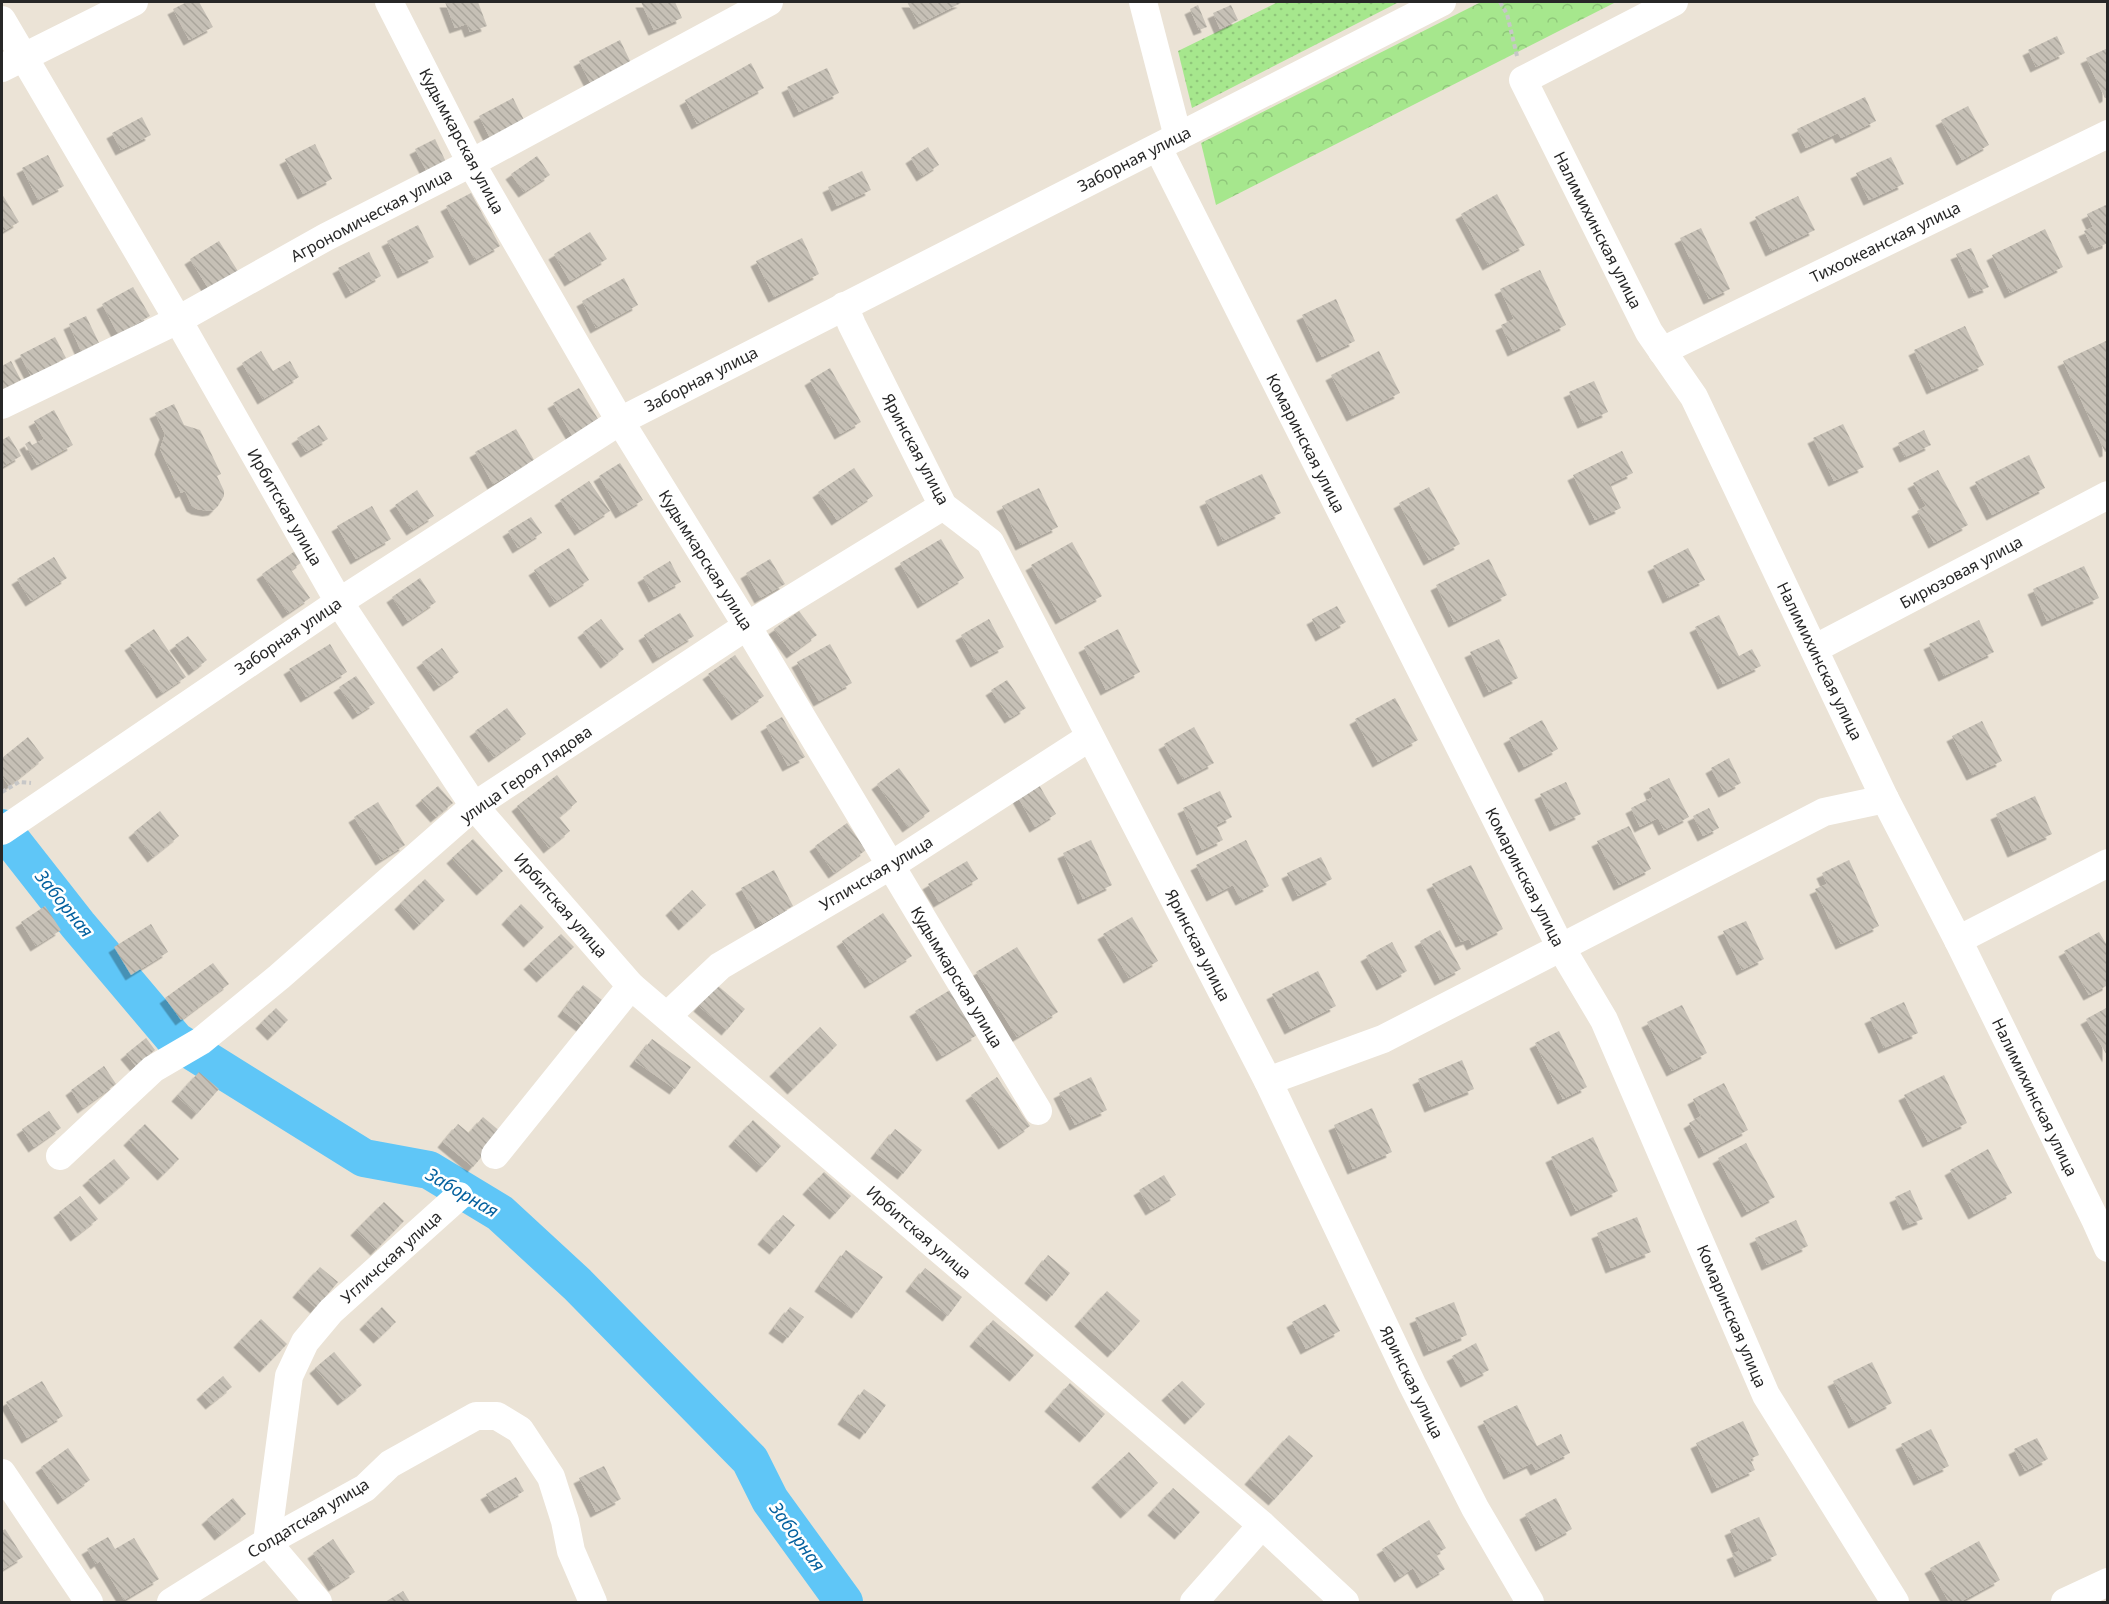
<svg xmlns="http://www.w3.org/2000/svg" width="2109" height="1604" font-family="'Noto Sans',sans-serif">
<defs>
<pattern id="grass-dots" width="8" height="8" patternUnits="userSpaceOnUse" patternTransform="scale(1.5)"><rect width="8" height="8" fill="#a6e78d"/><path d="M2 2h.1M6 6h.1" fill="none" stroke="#8fc67a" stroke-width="1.8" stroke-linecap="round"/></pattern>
<pattern id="forest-crowns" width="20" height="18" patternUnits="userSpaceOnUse" patternTransform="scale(1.5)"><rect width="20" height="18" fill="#a6e78d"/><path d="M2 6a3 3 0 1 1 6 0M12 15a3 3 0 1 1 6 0" fill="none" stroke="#8fc67a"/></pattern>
<pattern id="building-back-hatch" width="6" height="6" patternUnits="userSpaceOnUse" patternTransform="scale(1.5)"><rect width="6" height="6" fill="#c6c0b6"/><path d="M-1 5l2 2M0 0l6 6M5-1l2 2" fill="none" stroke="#aaa59c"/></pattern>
<filter id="shadow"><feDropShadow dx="-5.5" dy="5.5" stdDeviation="0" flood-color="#0004"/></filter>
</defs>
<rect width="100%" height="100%" fill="#ebe3d6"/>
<polygon fill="url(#grass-dots)" points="1278,2 1399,2 1192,108 1178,51"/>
<polygon fill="url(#forest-crowns)" points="1481,2 1616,2 1216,205 1201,143"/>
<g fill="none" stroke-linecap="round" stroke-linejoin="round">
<polyline stroke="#5fc6f7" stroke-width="38" points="2,828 78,925 176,1041 364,1158 429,1170 500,1213 577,1284 750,1460 770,1500 844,1602"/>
</g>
<g fill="url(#building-back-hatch)" filter="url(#shadow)">
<polygon points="187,2 199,2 213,27 189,40 173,9"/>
<polygon points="445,2 478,2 487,26 470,32 467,24 455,28"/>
<polygon points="641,2 675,2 682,18 654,30"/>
<polygon points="907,2 963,2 919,24"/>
<polygon points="1198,5 1207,27 1199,30 1190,9"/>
<polygon points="1231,5 1238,20 1220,29 1213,13"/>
<polygon points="2057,36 2065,53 2036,67 2028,50"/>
<polygon points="620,40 632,65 592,86 579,61"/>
<polygon points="2108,48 2108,96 2105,98 2086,58"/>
<polygon points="751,63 764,88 697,124 685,100"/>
<polygon points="827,68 839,93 799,112 787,87"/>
<polygon points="1865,97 1876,121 1841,138 1838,133 1806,148 1797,129"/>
<polygon points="513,98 525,122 491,140 479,116"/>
<polygon points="1968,106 1989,145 1962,160 1941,120"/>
<polygon points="142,117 151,135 121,150 112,133"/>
<polygon points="435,139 446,162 427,172 415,149"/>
<polygon points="315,144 332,179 303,194 285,159"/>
<polygon points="928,147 939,165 922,176 911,158"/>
<polygon points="48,155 64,186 38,200 22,168"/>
<polygon points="537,156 550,175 524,192 511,174"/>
<polygon points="1891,157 1904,184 1869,200 1856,173"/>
<polygon points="862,171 871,190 837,206 828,187"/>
<polygon points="471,193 500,246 475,260 446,206"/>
<polygon points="2,194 19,222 2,232"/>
<polygon points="1497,194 1525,245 1488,265 1461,214"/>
<polygon points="1798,196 1815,230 1771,251 1755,217"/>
<polygon points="2108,204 2108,243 2093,249 2084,231 2093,227 2087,214"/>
<polygon points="418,225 434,257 403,273 387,241"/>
<polygon points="1701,228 1730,289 1709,299 1680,238"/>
<polygon points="2045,229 2063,267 2010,293 1992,255"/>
<polygon points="590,232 607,259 570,281 554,254"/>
<polygon points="802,238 819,274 774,297 756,261"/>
<polygon points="219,241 241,276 212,294 190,259"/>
<polygon points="1971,248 1989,287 1974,293 1956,254"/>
<polygon points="369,252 381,276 351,293 338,268"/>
<polygon points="1540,270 1566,325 1513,351 1501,325 1514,319 1500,289"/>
<polygon points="624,278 638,305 596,328 582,301"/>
<polygon points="133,287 150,316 118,334 102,304"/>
<polygon points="1336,299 1355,341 1322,357 1302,315"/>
<polygon points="86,316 99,343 81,351 69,324"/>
<polygon points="1965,326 1984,365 1932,389 1914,350"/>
<polygon points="55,337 66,358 31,376 20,355"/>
<polygon points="2106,341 2108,451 2105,452 2063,361"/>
<polygon points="261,351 273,371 290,361 299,377 263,399 242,363"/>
<polygon points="1379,351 1400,393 1352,416 1331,375"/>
<polygon points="11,361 21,380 2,390 2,366"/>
<polygon points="830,368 861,422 840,434 810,380"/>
<polygon points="1594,381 1608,412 1583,423 1569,392"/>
<polygon points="579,388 598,419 572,435 553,403"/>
<polygon points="174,404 184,425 200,430 221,474 217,476 224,491 224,496 218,506 214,510 208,511 197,509 192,506 185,491 181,493 160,449 165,434 155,413"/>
<polygon points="54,410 73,445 37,465 25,444 30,441 32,445 44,439 34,421"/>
<polygon points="1843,424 1864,467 1834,481 1813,438"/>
<polygon points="319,425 328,439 306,452 297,438"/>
<polygon points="516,429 534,460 493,484 475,452"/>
<polygon points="1924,430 1931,445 1905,457 1898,443"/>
<polygon points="9,436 21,456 2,467 2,440"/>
<polygon points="1622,451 1633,473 1610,484 1621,508 1595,520 1573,475"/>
<polygon points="2029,455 2045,488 1992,515 1975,482"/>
<polygon points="620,463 643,500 621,513 599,476"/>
<polygon points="854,468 873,496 837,520 818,492"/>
<polygon points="1938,470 1968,525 1934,543 1917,511 1926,506 1913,483"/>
<polygon points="1262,474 1281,513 1223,541 1205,501"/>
<polygon points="589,481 610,511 580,530 560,500"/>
<polygon points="1429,487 1460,544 1429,560 1399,503"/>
<polygon points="1039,488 1058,527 1021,545 1002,506"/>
<polygon points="417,490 434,516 412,530 395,505"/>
<polygon points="372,506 391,539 356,559 337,526"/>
<polygon points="531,517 542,533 518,548 508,531"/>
<polygon points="941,539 964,578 923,603 900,563"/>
<polygon points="1072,542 1102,596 1061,619 1031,565"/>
<polygon points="569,548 589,580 555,602 534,570"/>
<polygon points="1688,548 1705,580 1668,598 1653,566"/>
<polygon points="295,551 302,562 291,570 310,598 288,613 262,574"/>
<polygon points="54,557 67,578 31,601 17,579"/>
<polygon points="770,559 785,584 760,598 746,573"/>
<polygon points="1489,559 1507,595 1454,622 1436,585"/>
<polygon points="670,561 681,582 654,597 643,577"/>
<polygon points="2084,566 2099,598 2047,621 2033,589"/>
<polygon points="420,578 436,602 408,621 392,597"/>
<polygon points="1337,606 1346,622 1321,636 1312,619"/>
<polygon points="799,611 817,635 792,653 774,629"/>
<polygon points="680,613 694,636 658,658 644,635"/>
<polygon points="1719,615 1739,656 1752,649 1761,666 1723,684 1695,627"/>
<polygon points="601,619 624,649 606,663 583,632"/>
<polygon points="989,619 1004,647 976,662 961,635"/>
<polygon points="1979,620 1994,652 1944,676 1929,644"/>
<polygon points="154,629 186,677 162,693 130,645"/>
<polygon points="1118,629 1140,672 1106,690 1084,647"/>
<polygon points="188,636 207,660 194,670 175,645"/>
<polygon points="1499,639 1518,678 1489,692 1470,652"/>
<polygon points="330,644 347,672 306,697 289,669"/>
<polygon points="830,644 852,683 819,701 797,662"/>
<polygon points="442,648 459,672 439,686 422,662"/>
<polygon points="735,655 764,696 737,715 708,674"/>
<polygon points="356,676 375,703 358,714 339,687"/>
<polygon points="1007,680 1026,708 1010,718 991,690"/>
<polygon points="1395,698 1418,740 1378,762 1355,719"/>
<polygon points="507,708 526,734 494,757 475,731"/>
<polygon points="782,717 805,757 788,766 766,726"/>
<polygon points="1542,720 1558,749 1524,767 1509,738"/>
<polygon points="1982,721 2002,761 1972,775 1952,736"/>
<polygon points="1194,727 1214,763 1183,779 1164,744"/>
<polygon points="28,737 44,758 9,786 2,776 2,758"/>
<polygon points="1729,758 1741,783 1724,792 1711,768"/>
<polygon points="899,768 930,811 908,827 877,784"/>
<polygon points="557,775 577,802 559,817 570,831 549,848 517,806"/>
<polygon points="1669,778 1689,817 1664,830 1658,818 1640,827 1631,808 1653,797 1649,788"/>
<polygon points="1566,782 1581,814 1555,826 1540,794"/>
<polygon points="1039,785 1056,814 1035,827 1018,797"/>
<polygon points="438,786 453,803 436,817 421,800"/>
<polygon points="1220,791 1232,817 1216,825 1223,840 1202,850 1183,808"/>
<polygon points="2035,796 2052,834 2013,852 1996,814"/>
<polygon points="378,802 405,845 381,860 354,817"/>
<polygon points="1709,808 1719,828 1703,836 1693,816"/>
<polygon points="160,811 179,836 153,857 134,832"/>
<polygon points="847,823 866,850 834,873 815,846"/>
<polygon points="1629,826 1651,869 1619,885 1597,841"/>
<polygon points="473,839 503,871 482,890 452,858"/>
<polygon points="1091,840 1112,885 1083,899 1063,853"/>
<polygon points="1246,840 1269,886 1241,900 1233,885 1212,896 1196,865"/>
<polygon points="1321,857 1332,879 1298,896 1287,873"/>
<polygon points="1849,860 1879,926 1841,944 1815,889 1827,884 1822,873"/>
<polygon points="967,861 978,879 939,902 928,884"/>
<polygon points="1471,865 1503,929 1472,945 1469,939 1461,942 1432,884"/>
<polygon points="774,870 793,906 761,924 741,888"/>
<polygon points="425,879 445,900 419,925 400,904"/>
<polygon points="692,890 706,905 684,925 671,910"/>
<polygon points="521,904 544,927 529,942 507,919"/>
<polygon points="45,906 61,930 36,946 21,922"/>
<polygon points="883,913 912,956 870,983 842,941"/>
<polygon points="1132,917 1158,961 1129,978 1103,934"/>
<polygon points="1746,921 1764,959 1742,970 1723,931"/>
<polygon points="151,924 168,952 131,975 114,947"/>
<polygon points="1440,930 1461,969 1440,980 1420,941"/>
<polygon points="2099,932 2108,947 2108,985 2089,995 2064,951"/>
<polygon points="561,934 574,947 542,977 529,964"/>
<polygon points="1392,942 1407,971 1382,985 1366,956"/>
<polygon points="1017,947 1058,1012 1017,1037 976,972"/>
<polygon points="213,963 229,984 181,1020 165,998"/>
<polygon points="1318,971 1336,1006 1290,1029 1272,994"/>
<polygon points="583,985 602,1000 582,1026 563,1011"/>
<polygon points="717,985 745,1009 727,1030 699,1006"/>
<polygon points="950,990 977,1035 942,1056 915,1011"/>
<polygon points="1904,1002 1918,1033 1884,1048 1870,1018"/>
<polygon points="1682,1005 1707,1053 1672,1071 1647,1022"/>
<polygon points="2108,1007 2108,1057 2086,1019"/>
<polygon points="276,1008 288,1020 273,1035 261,1023"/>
<polygon points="820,1027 837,1045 793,1089 775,1071"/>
<polygon points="1559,1031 1587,1087 1563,1099 1535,1043"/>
<polygon points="146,1038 155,1050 136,1066 126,1054"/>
<polygon points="652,1039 691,1067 675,1089 635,1061"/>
<polygon points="1462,1060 1474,1089 1430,1107 1418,1079"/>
<polygon points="104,1066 116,1084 83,1108 71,1090"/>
<polygon points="199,1072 219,1089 197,1114 177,1096"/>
<polygon points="1944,1075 1967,1123 1928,1142 1904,1095"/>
<polygon points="997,1077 1030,1126 1004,1144 971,1095"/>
<polygon points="1091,1077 1107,1110 1075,1125 1059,1093"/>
<polygon points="1724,1083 1748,1130 1704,1153 1689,1123 1701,1116 1693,1099"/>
<polygon points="1372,1108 1392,1152 1353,1169 1334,1125"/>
<polygon points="49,1111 61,1128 34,1147 22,1129"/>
<polygon points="483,1117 502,1133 473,1167 443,1142 458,1124 469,1133"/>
<polygon points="753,1120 781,1146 762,1167 734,1141"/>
<polygon points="145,1124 179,1159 163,1175 129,1140"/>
<polygon points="895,1129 922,1150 903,1174 876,1153"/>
<polygon points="1593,1137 1618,1191 1576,1211 1551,1157"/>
<polygon points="1746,1143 1775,1197 1747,1212 1718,1158"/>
<polygon points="1988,1149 2012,1193 1974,1214 1950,1170"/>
<polygon points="114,1159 130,1178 105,1199 88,1180"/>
<polygon points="824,1172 851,1196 835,1214 808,1189"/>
<polygon points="1164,1175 1176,1195 1151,1210 1139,1190"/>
<polygon points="1910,1190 1923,1219 1908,1225 1895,1197"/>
<polygon points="80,1196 98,1219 76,1236 59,1212"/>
<polygon points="384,1202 404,1221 376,1250 356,1230"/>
<polygon points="783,1215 795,1225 775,1249 763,1239"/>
<polygon points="1637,1217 1651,1252 1611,1268 1597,1233"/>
<polygon points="1796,1220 1808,1246 1767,1265 1755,1238"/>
<polygon points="846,1250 883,1277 857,1313 820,1286"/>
<polygon points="1048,1255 1070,1273 1052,1296 1030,1278"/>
<polygon points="320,1267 338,1282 316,1308 298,1292"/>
<polygon points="925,1268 962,1297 948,1316 911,1286"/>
<polygon points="1107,1291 1140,1321 1113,1352 1080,1321"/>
<polygon points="1454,1302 1467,1335 1429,1351 1415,1318"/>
<polygon points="1325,1304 1340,1331 1306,1349 1292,1322"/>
<polygon points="382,1307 396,1322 379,1338 365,1324"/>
<polygon points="790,1307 804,1317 788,1338 774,1328"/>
<polygon points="261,1319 287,1344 265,1367 239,1342"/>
<polygon points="993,1320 1034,1355 1015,1376 975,1341"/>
<polygon points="1476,1343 1489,1370 1466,1382 1452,1356"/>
<polygon points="334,1352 362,1385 343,1400 315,1368"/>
<polygon points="1872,1362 1892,1403 1854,1423 1833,1381"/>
<polygon points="223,1376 232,1387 211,1404 202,1394"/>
<polygon points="42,1381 63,1416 27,1438 6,1402"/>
<polygon points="1182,1381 1205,1404 1190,1419 1167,1395"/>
<polygon points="1070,1383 1105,1414 1085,1437 1050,1406"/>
<polygon points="864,1389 886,1405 865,1434 843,1419"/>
<polygon points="1517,1405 1537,1446 1561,1434 1570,1453 1536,1470 1532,1463 1509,1474 1483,1421"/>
<polygon points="1743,1421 1759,1455 1750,1459 1755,1470 1717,1488 1696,1443"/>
<polygon points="1931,1429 1949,1466 1919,1480 1901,1444"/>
<polygon points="1289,1435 1313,1456 1274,1500 1250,1479"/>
<polygon points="2037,1438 2048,1459 2025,1471 2014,1449"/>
<polygon points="68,1448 90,1480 63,1499 41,1467"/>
<polygon points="1129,1452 1158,1483 1126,1513 1097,1482"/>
<polygon points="604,1466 621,1499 596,1512 579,1478"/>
<polygon points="516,1477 524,1491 495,1508 486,1494"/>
<polygon points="1173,1488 1200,1512 1180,1534 1153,1510"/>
<polygon points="233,1498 246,1514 220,1535 207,1519"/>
<polygon points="1556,1498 1572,1529 1541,1546 1525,1514"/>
<polygon points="1759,1517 1777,1555 1740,1572 1732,1554 1739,1551 1730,1530"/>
<polygon points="1429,1520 1446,1548 1436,1554 1445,1569 1422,1583 1413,1568 1400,1577 1382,1549"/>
<polygon points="5,1529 23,1557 2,1570 2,1531"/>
<polygon points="108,1537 115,1549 134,1538 159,1579 124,1600 100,1561 96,1564 87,1549"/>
<polygon points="333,1539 355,1572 334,1586 313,1553"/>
<polygon points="1979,1541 2000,1580 1960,1602 1949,1602 1930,1568"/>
<polygon points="403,1591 410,1602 385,1602"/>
</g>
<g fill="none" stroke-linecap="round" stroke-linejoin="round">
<g stroke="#c7c7c7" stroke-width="4" stroke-dasharray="4.5 3" stroke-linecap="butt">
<polyline points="1500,2 1507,14 1517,56"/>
<polyline points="2,792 19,782 31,783"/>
</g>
<g stroke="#fff" stroke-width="28">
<polyline points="389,2 471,163 620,421 747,626 1038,1111"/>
<polyline points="1143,2 1178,137"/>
<polyline points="1674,2 1523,80 1649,332 1694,397 1885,799 1958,940 2095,1219 2108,1248"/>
<polyline points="2,20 178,320 339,602 474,806 631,986 1262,1525 1345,1602"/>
<polyline points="2,68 134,2"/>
<polyline points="1158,148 1560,946 1604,1020 1766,1395 1895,1602"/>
<polyline points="844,306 852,325 943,506 990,542 1268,1081 1412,1384 1475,1508 1530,1602"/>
<polyline points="1662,351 2108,134"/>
<polyline points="2,405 178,320 326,237 471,163 769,2"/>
<polyline points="1814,649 2108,495"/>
<polyline points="2,831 339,602 620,421 1442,2"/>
<polyline points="1958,940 2108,863"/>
<polyline points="667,1016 720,966 890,866 1090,737"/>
<polyline points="1268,1081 1383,1039 1824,812 1885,799"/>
<polyline points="495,1155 631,986"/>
<polyline points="60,1156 153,1069 201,1041 279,977 474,806 747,626 943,506"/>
<polyline points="2,1473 89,1602"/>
<polyline points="171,1602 267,1542 365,1488 390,1464 476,1416 497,1416 520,1430 551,1477 565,1521 571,1551 593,1602"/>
<polyline points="318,1602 267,1542 289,1376 305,1342 331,1311 459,1196"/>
<polyline points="1194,1602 1262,1525"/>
<polyline points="2065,1602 2108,1582"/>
</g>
</g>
<g text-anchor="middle" stroke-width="5" stroke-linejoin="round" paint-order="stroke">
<g font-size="16" fill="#272727" stroke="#fff">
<text transform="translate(462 141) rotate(62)" y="6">Кудымкарская улица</text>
<text transform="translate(1134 159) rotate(-27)" y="6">Заборная улица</text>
<text transform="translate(371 215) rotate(-28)" y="6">Агрономическая улица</text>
<text transform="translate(1598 230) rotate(63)" y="6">Налимихинская улица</text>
<text transform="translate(1885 242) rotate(-26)" y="6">Тихоокеанская улица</text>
<text transform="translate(701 379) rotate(-27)" y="6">Заборная улица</text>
<text transform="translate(1306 443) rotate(63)" y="6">Комаринская улица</text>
<text transform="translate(916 449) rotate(62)" y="6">Яринская улица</text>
<text transform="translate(285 507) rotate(60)" y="6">Ирбитская улица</text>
<text transform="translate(706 560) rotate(58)" y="6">Кудымкарская улица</text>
<text transform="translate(1961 572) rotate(-28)" y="6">Бирюзовая улица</text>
<text transform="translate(288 636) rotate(-34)" y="6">Заборная улица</text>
<text transform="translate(1820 661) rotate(64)" y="6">Налимихинская улица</text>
<text transform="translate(526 774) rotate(-35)" y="6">улица Героя Лядова</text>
<text transform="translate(876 873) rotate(-31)" y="6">Угличская улица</text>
<text transform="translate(1525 877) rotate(63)" y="6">Комаринская улица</text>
<text transform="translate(561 905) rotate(49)" y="6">Ирбитская улица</text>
<text transform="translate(1198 945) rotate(63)" y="6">Яринская улица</text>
<text transform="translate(957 977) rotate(59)" y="6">Кудымкарская улица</text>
<text transform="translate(2035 1097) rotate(64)" y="6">Налимихинская улица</text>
<text transform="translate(919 1232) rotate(41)" y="6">Ирбитская улица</text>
<text transform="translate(391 1257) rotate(-42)" y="6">Угличская улица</text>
<text transform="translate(1732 1316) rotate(67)" y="6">Комаринская улица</text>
<text transform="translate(1412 1382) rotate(64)" y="6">Яринская улица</text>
<text transform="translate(308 1518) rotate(-31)" y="6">Солдатская улица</text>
</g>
<g font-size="18" font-style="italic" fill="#03609e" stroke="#fff">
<text transform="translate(64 904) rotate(51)" y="6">Заборная</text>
<text transform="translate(462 1193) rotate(30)" y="6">Заборная</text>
<text transform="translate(797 1537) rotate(54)" y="6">Заборная</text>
</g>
</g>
<rect width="2109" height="1604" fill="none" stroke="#272727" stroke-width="6"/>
</svg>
